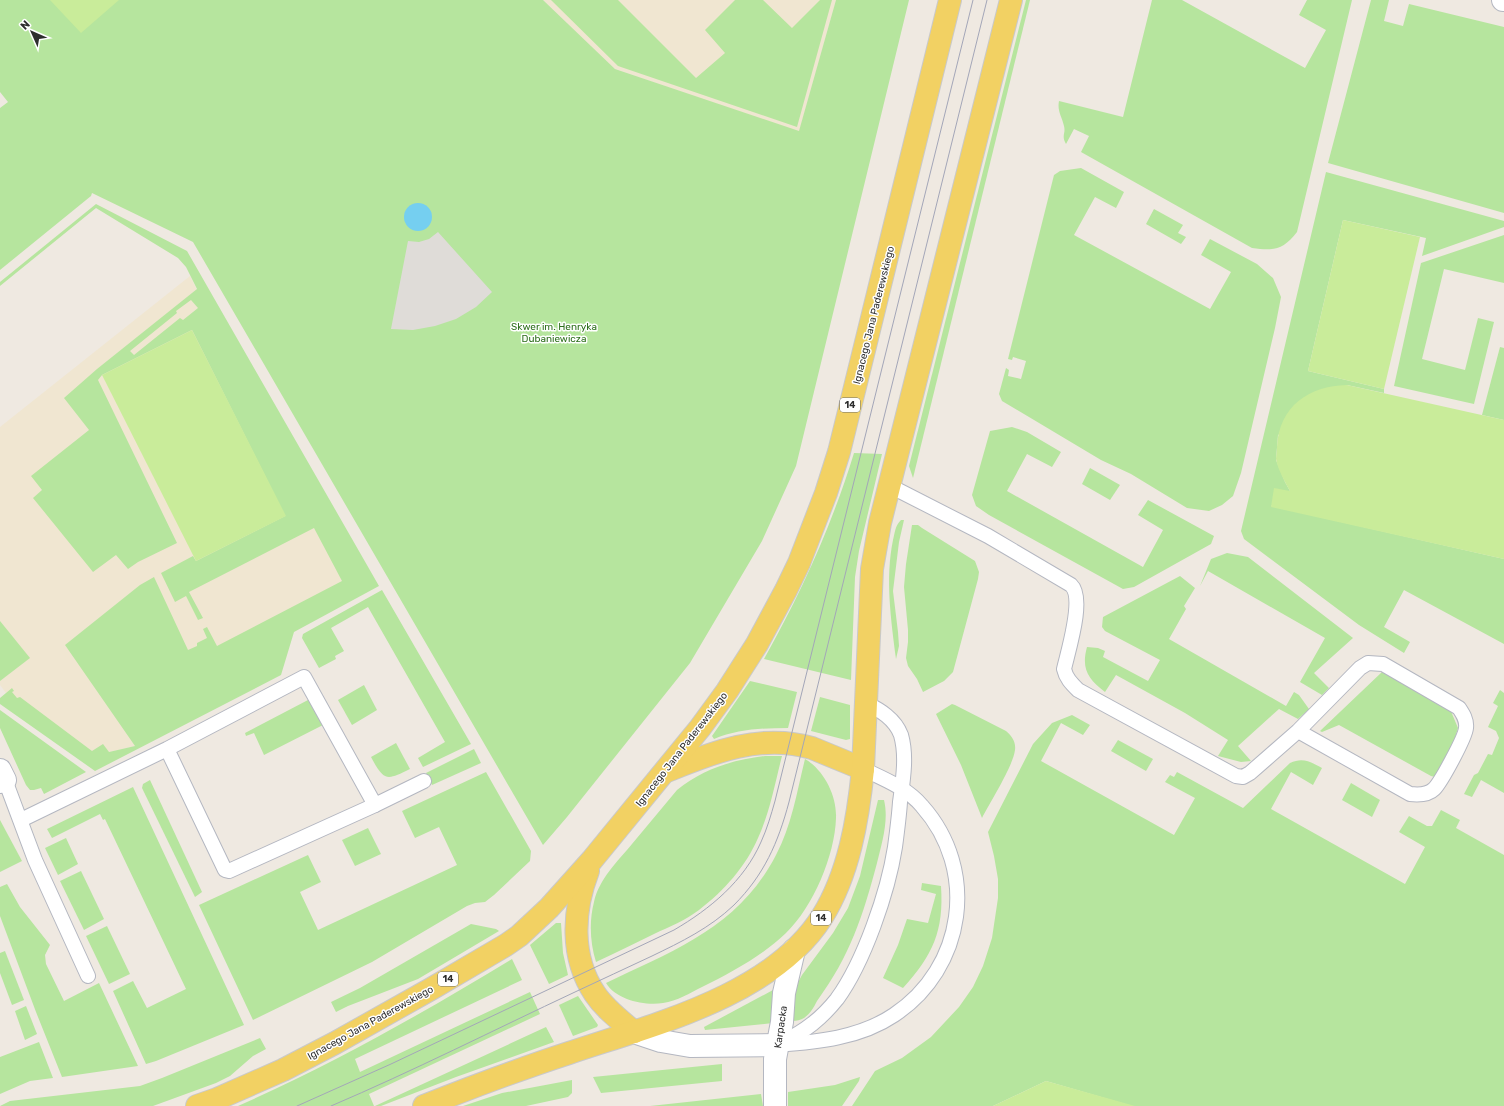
<svg xmlns="http://www.w3.org/2000/svg" width="1504" height="1106" font-family="Rubik,sans-serif">
<rect width="100%" height="100%" fill="#efe9e1"/>
<g fill="#f0e6d1">
<polygon points="543,0 836,0 799,132 615,69"/>
<polygon points="190,276 205,306 367,588 290,631 135,746 109,752 88,754 6,693 0,685 0,427"/>
</g>
<g fill="#b6e59e" fill-rule="evenodd">
<polygon points="0,0 543,0 615,69 799,131 836,0 909,0 796,466 762,541 690,663 567,817 543,845 193,242 92,193 91,196 0,270 0,108 8,102 0,92"/>
<polygon points="551,0 618,0 696,78 725,53 705,30 735,0 763,0 792,28 820,0 832,0 797,127 618,66"/>
<polygon points="1026,0 1030,0 913,478 909,466"/>
<path d="M 1152,0 L 1182,0 L 1305,68 L 1326,30 L 1299,15 L 1307,0 L 1352,0 L 1297,232 C 1283,250 1274,251 1252,248 L 1081,152 L 1089,136 L 1074,129 L 1066,144 C 1061,135 1066,134 1064,126 C 1062,117 1057,111 1059,101 L 1123,117 Z"/>
<polygon points="1371,0 1389,0 1384,21 1403,26 1409,4 1504,27 1504,213 1328,163"/>
<polygon points="1081,168 1124,192 1116,208 1095,197 1074,235 1210,309 1231,272 1201,255 1210,239 1257,264 1273,278 1281,297 1275,328 1241,473 1233,496 1222,505 1209,511 1187,508 1131,474 1101,460 1002,401 999,394 1006,368 1009,370 1008,376 1021,379 1026,361 1013,357 1012,360 1008,359 1054,175 1060,171"/>
<polygon points="1326,172 1504,221 1504,227 1422,256 1426,238 1343,220 1308,371 1384,389 1384,393 1347,385 1278,435 1276,460 1285,482 1290,491 1271,506 1504,559 1504,644 1404,590 1384,627 1410,642 1404,653 1359,625 1244,539 1241,531"/>
<path d="M 96,204 L 187,251 L 379,586 L 294,632 L 281,675 L 95,771 L 0,704 L 0,698 L 12,688 L 14,691 L 12,692 L 17,698 L 20,697 L 92,751 L 103,744 L 109,752 L 135,746 L 65,645 L 140,585 L 154,577 L 188,650 L 197,646 L 197,643 L 207,638 L 203,629 L 207,627 L 217,646 L 342,581 L 314,528 L 189,592 L 203,618 L 198,620 L 186,596 L 175,602 L 161,573 L 193,556 L 196,561 L 285,516 L 192,330 L 102,375 L 98,380 L 177,543 L 138,562 L 128,569 L 116,555 L 93,572 L 33,498 L 42,490 L 31,476 L 89,430 L 64,398 L 97,369 L 197,289 L 186,267 L 178,258 L 96,208 L 0,286 L 0,282 ZM 191,300 L 198,308 L 183,320 L 180,318 L 134,355 L 130,351 L 177,313 L 176,311 Z"/>
<polygon points="1154,209 1183,225 1178,233 1186,237 1181,244 1146,224"/>
<polygon points="1504,235 1504,283 1444,269 1422,359 1465,370 1478,318 1494,322 1474,404 1394,386 1421,263"/>
<polygon points="1500,347 1504,348 1504,420 1482,415"/>
<polygon points="1012,427 1027,432 1061,452 1052,467 1027,454 1007,491 1143,567 1163,530 1138,515 1148,500 1214,536 1211,544 1134,587 1123,589 989,515 976,506 972,495 990,431"/>
<path d="M 854,453 L 882,454 L 859,551 L 855,577 L 851,680 L 764,659 C 801,593 832,525 854,453 Z"/>
<polygon points="1090,468 1120,485 1110,500 1082,484"/>
<path d="M 901,520 L 904,520 L 899,542 L 893,591 L 898,632 L 899,646 L 896,659 C 891,619 885,579 893,540 C 895,532 895,526 901,520 Z"/>
<polygon points="912,525 918,525 922,528 975,561 979,572 978,579 953,672 944,681 923,692 917,679 908,666 906,658 908,642 908,630 904,587 906,564"/>
<polygon points="1227,553 1248,557 1353,638 1314,673 1329,688 1322,695 1300,682 1325,638 1208,571 1200,586 1211,559"/>
<path d="M 1180,576 L 1195,588 L 1184,606 L 1186,609 L 1169,639 L 1286,706 L 1294,692 L 1299,695 L 1309,709 L 1298,719 L 1279,709 L 1238,746 L 1251,761 L 1241,762 L 1218,756 L 1228,740 L 1185,713 L 1116,675 L 1105,692 C 1088,679 1081,669 1087,647 L 1098,648 L 1105,651 L 1103,657 L 1148,681 L 1160,660 L 1105,631 L 1102,627 L 1103,617 Z"/>
<polygon points="382,590 471,744 423,767 418,758 445,742 368,607 331,628 344,651 335,656 336,659 319,668 302,638 303,634"/>
<polygon points="0,621 30,658 0,681"/>
<polygon points="1382,672 1450,709 1458,728 1451,751 1435,777 1431,776 1339,725 1322,732 1320,731"/>
<path d="M 750,681 L 797,692 L 788,728 C 763,728 738,729 714,739 L 712,736 Z"/>
<polygon points="364,685 377,710 352,725 338,700"/>
<polygon points="1500,690 1504,693 1504,793 1481,780 1472,797 1464,794 1474,775 1478,773 1488,754 1492,755 1499,738 1496,731 1488,727 1498,706 1493,703"/>
<polygon points="820,697 850,705 850,739 846,740 811,731"/>
<polygon points="308,700 318,715 323,725 264,755 254,733 246,736 245,733"/>
<path d="M 952,704 L 955,705 L 1006,731 C 1012,736 1016,742 1015,750 C 1013,766 991,801 982,818 L 961,765 L 936,714 Z"/>
<polygon points="0,710 86,772 44,794 41,788 34,790 30,790 26,785 0,728"/>
<path d="M 1072,715 L 1090,725 L 1083,735 L 1061,723 L 1041,761 L 1174,835 L 1195,798 L 1165,782 L 1170,775 L 1174,777 L 1177,772 L 1243,808 L 1290,763 C 1303,757 1311,762 1322,768 L 1313,785 L 1291,772 L 1271,809 L 1405,884 L 1425,847 L 1399,832 L 1409,816 L 1427,826 L 1432,826 L 1441,810 L 1460,820 L 1456,828 L 1504,855 L 1504,1106 L 1132,1106 L 1046,1081 L 993,1106 L 852,1106 L 875,1071 L 902,1058 L 931,1037 L 959,1007 L 973,987 L 983,966 L 992,938 L 998,898 L 998,879 L 994,856 L 988,832 L 1033,744 L 1052,723 Z"/>
<polygon points="1118,740 1153,759 1146,771 1111,751"/>
<path d="M 396,743 L 410,769 C 386,781 384,781 371,757 Z"/>
<polygon points="474,749 481,763 432,785 426,773"/>
<path d="M 765,756 L 782,756 C 775,783 770,812 758,838 C 746,866 724,891 699,910 C 686,920 669,927 654,934 C 635,943 616,953 596,962 C 590,943 589,921 594,902 C 599,879 618,861 632,844 C 647,826 662,808 677,790 C 703,769 732,760 765,756 Z"/>
<path d="M 805,759 C 824,770 837,796 836,818 C 835,855 813,907 786,933 C 762,956 732,972 702,987 C 690,993 677,1001 663,1003 C 645,1006 616,1000 606,983 C 675,950 739,927 776,855 C 792,825 797,791 805,759 Z"/>
<polygon points="486,772 531,851 530,861 494,895 485,902 475,903 467,906 372,962 253,1020 199,905 308,855 321,882 300,892 318,930 457,865 439,827 415,838 402,811"/>
<polygon points="150,780 202,892 195,897 142,788 143,784"/>
<polygon points="1351,783 1380,800 1372,817 1342,800"/>
<polygon points="133,787 244,1025 156,1061 146,1064 113,991 133,981 147,1008 186,989 105,819 103,820 100,814 52,838 47,829"/>
<path d="M 878,800 L 884,800 C 889,820 882,843 877,863 C 863,916 850,956 817,1001 C 814,1007 810,1014 804,1018 C 801,1020 796,1021 793,1021 L 795,988 L 802,975 L 833,933 L 848,908 L 860,876 Z"/>
<polygon points="0,820 22,861 0,872"/>
<polygon points="368,828 381,854 355,866 342,840"/>
<polygon points="66,838 78,864 58,875 45,848"/>
<polygon points="81,871 104,919 84,930 60,881"/>
<path d="M 922,883 L 941,886 C 944,931 933,955 903,988 L 883,978 L 898,945 L 907,919 L 928,923 L 936,894 L 921,890 Z"/>
<polygon points="7,884 20,907 50,945 45,955 46,964 64,1001 99,983 138,1066 62,1077 36,1012 0,916 0,887"/>
<polygon points="556,923 561,923 563,953 568,975 549,984 530,945"/>
<polygon points="471,924 496,929 499,931 418,979 348,1006 336,1012 331,1002 360,988"/>
<polygon points="107,926 130,974 109,984 86,936"/>
<polygon points="5,951 24,1000 12,1005 0,973 0,953"/>
<path d="M 512,959 L 522,980 L 355,1059 L 360,1072 L 530,992 L 540,1014 L 369,1094 L 374,1106 L 238,1106 C 333,1064 423,1013 512,959 Z"/>
<polygon points="773,990 773,1023 705,1030 704,1027"/>
<polygon points="578,996 598,1025 597,1027 573,1036 559,1005"/>
<polygon points="26,1006 37,1034 25,1040 15,1011"/>
<polygon points="546,1027 554,1042 456,1077 381,1106 375,1106"/>
<polygon points="260,1038 266,1049 253,1056 230,1076 216,1083 153,1106 0,1106 10,1101 140,1086 162,1078"/>
<polygon points="39,1042 53,1078 30,1081 0,1094 0,1057"/>
<polygon points="722,1064 722,1081 601,1093 593,1077"/>
<polygon points="860,1077 859,1081 842,1106 788,1106 788,1092 835,1085"/>
<polygon points="572,1080 572,1093 568,1097 526,1106 463,1106 502,1093"/>
<polygon points="761,1094 763,1106 650,1106"/>
</g>
<g fill="#c9ec9a">
<polygon points="50,0 119,0 81,33"/>
<polygon points="1343,220 1420,237 1384,389 1308,371"/>
<polygon points="192,330 286,516 196,561 102,375"/>
<path d="M 1347,385 L 1504,420 L 1504,559 L 1271,507 L 1274,488 L 1290,491 C 1285,482 1278,470 1276,459 C 1276,456 1277,451 1277,447 C 1279,406 1309,386 1347,385 Z"/>
<polygon points="1046,1081 1135,1106 993,1106"/>
</g>
<polygon fill="#dfdcd8" points="438,232 492,292 476,307 456,319 435,326 413,330 391,329 408,241 419,242 429,239"/>
<circle fill="#75cff0" cx="418" cy="217" r="14"/>
<g fill="none" stroke-linecap="round" stroke-linejoin="round">
<g stroke="#b4b7c1" stroke-width="16">
<g id="service">
<path d="M 890,486 L 988,536 L 1071,585 C 1085,598 1068,651 1064,669 C 1066,678 1071,683 1078,690 L 1236,776 L 1243,777 L 1250,773 L 1298,731 L 1360,668 L 1368,663 L 1383,664 L 1459,708 C 1463,714 1467,720 1466,728 C 1465,738 1441,782 1434,789 C 1428,795 1419,795 1410,794 L 1298,731"/>
<polyline points="5,780 35,860 88,976"/>
<polyline points="375,805 424,781"/>
<polyline points="21,820 167,749 304,677 375,805 229,871 225,870 167,749"/>
<path d="M 783,1042 C 805,1031 821,1019 837,999 C 864,962 888,892 895,847 C 897,832 899,817 900,802 C 903,780 907,756 901,735 C 895,719 880,710 866,703"/>
<path d="M 778,1045 C 817,1042 860,1038 894,1015 C 965,968 979,870 922,806 C 907,788 884,779 863,769"/>
</g>
</g>
<g stroke="#b4b7c1" stroke-width="24">
<g id="minor">
<polyline points="1503,0 1504,0"/>
<polyline points="0,770 5,780 0,782"/>
<polyline points="634,1032 661,1041 690,1046 778,1045"/>
<polyline points="775,1106 775,1059 782,1022 784,993 794,950"/>
</g>
</g>
<g stroke="#c9c9c9" stroke-width="24">
<g id="primary">
<path d="M 667,771 C 713,752 762,733 812,748 L 863,769"/>
<path d="M 588,871 C 573,910 570,957 595,994 C 605,1009 620,1020 634,1032"/>
<polyline points="197,1106 217,1099 283,1070 335,1043 431,989 506,945 519,936 549,908 592,860 700,728 727,691 757,644 786,590 799,563 826,493 839,452 871,322 950,0"/>
<path d="M 424,1106 C 472,1087 520,1069 569,1053 C 652,1025 772,996 822,917 C 849,874 858,819 863,769 L 872,569 L 880,523 L 1011,0"/>
</g>
</g>
<use href="#service" stroke="#fff" stroke-width="14"/>
<use href="#minor" stroke="#fff" stroke-width="22"/>
<use href="#primary" stroke="#f2d163" stroke-width="22"/>
<g stroke="#a3a6b8" stroke-width="1">
<path d="M 297,1106 L 391,1064 L 674,930 C 710,909 744,881 761,842 C 767,829 771,815 775,801 L 973,0"/>
<path d="M 331,1106 C 413,1071 494,1030 575,992 C 601,980 626,968 652,956 C 681,942 710,928 734,905 C 764,875 778,843 789,802 L 987,0"/>
</g>
</g>
<g text-anchor="middle" stroke-width="3" stroke-linejoin="round" paint-order="stroke">
<g fill="#fff" stroke="#6d6d6d" stroke-width="1">
<rect x="840" y="398" width="20" height="14" rx="3"/>
<rect x="811" y="911" width="20" height="14" rx="3"/>
<rect x="438" y="972" width="20" height="14" rx="3"/>
</g>
<g font-size="9" font-weight="bold" fill="#2e2e2e">
<text x="850" y="408">14</text>
<text x="821" y="921">14</text>
<text x="448" y="982">14</text>
</g>
<g font-size="10" fill="#2e2e2e" stroke="#fff">
<text transform="translate(873 315) rotate(-76)" y="4">Ignacego Jana Paderewskiego</text>
<text transform="translate(681 749) rotate(-52)" y="4">Ignacego Jana Paderewskiego</text>
<text transform="translate(370 1022) rotate(-29)" y="4">Ignacego Jana Paderewskiego</text>
<text transform="translate(780 1027) rotate(-82)" y="4">Karpacka</text>
</g>
<g font-size="10" fill="#2c6e1b" stroke="#fff">
<text x="554" y="330">Skwer im. Henryka<tspan x="554" dy="12">Dubaniewicza</tspan></text>
</g>
</g>
<g transform="translate(32 32) rotate(315)" stroke="#ffffff" stroke-width="3" paint-order="stroke">
<path d="M0-3L7 15L0 10L-7 15Z" fill="#2e2e2e"/>
<text y="-6" font-size="11" font-weight="bold" text-anchor="middle" fill="#2e2e2e">N</text>
</g>
</svg>
